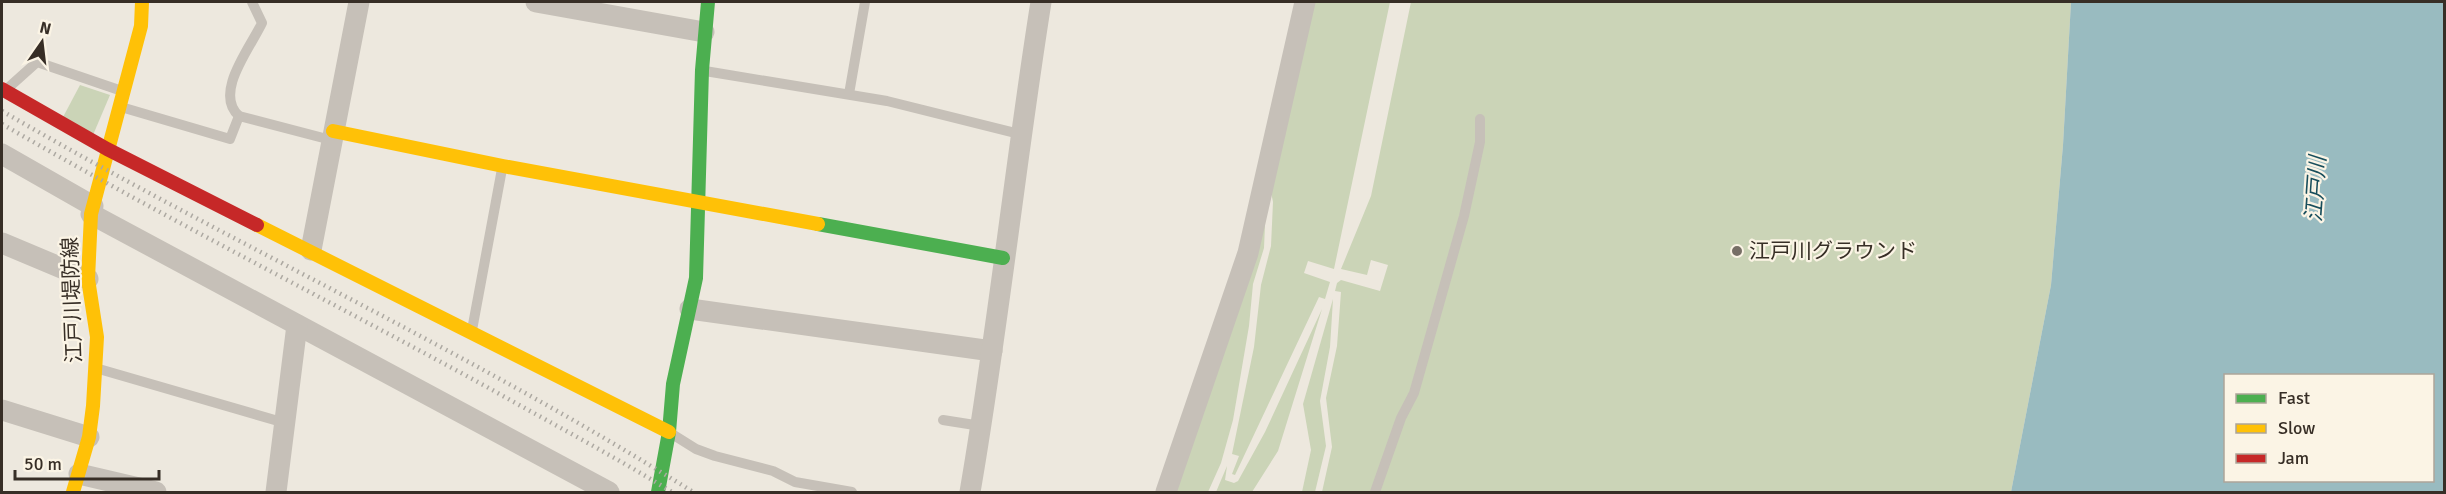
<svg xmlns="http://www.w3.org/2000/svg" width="2446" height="494" font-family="Signika,'Noto Sans JP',sans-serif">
<rect width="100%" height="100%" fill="#ede8de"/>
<g fill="#cbd4b7">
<polygon points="1311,2 1390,2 1334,269 1308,261 1304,273 1330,282 1325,299 1319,297 1235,475 1232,474 1239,456 1232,454 1254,347 1261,285 1271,246 1273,202 1270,187"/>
<polygon points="1411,2 2071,2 2063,145 2051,285 2011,492 1322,492 1332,447 1326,398 1337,346 1341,292 1335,291 1337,283 1341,280 1380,291 1388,265 1371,260 1367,275 1341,269 1371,196"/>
<polygon points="80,85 110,95 93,135 62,119"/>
<polygon points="1266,202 1264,248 1253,284 1249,326 1233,420 1221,463 1208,492 1173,492"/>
<polygon points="1333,299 1330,347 1320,401 1326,446 1315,492 1302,492 1311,450 1303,404"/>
<polygon points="1322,309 1278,451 1252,492 1216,492 1227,466 1225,480 1234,483 1238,481 1265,432"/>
</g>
<path fill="#99bbc0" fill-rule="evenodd" d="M 2071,2 L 2444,2 L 2444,492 L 2011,492 L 2051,285 L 2063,145 ZM 2226,376 L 2432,376 L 2432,480 L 2226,480 Z"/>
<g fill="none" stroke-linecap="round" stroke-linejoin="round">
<g stroke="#c6c0b8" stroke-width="10">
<polyline points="705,71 887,101 1019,134"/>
<polyline points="8,88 37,62 122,91"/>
<polyline points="849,94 865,2"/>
<polyline points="121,107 230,139 239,116 331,140"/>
<path d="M 239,116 C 213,93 251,47 262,23 L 252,2"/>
<polyline points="472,330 502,169"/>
<polyline points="99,369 285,423"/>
<polyline points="943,420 981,426"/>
<polyline points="672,434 696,449 715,456 773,471 795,482 852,492"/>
<polyline points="1375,492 1401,418 1414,393 1464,216 1480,142 1480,119"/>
</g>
<g stroke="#c6c0b8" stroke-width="21">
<polyline points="536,2 704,32"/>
<polyline points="2,154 93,206"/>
<polyline points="91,214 609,492"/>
<polyline points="2,243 88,279"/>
<polyline points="311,250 359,2"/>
<polyline points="690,309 992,351"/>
<polyline points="2,410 89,437"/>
<polyline points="79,474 156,492"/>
<polyline points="276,492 297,325"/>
<path d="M 970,492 C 998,330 1015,165 1041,2"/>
<polyline points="1166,492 1248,253 1305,2"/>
</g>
<g stroke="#4caf50" stroke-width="14">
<polyline points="818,224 1003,258"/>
<polyline points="658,492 669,432 673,384 696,278 702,70 708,2"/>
</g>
<g stroke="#ffc107" stroke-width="14">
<polyline points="333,131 503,166 818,224"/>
<polyline points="257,225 669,432"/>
<polyline points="73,492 89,437 93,406 97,337 88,279 91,214 141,26 142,2"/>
</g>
<polyline stroke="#c62828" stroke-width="14" points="2,89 107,149 257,225"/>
<g stroke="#ada9a2" stroke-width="4.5" stroke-dasharray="1.5 4.5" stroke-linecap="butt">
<path d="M 2,111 C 229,243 471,352 693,492"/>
<path d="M 2,124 C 161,216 326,299 487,387 C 549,422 612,455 672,492"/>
</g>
</g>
<circle fill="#776f66" stroke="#fbf4e5" stroke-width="2" cx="1737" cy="251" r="6"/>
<g text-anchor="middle" stroke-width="4.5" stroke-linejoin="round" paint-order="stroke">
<g font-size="21" fill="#372e26" stroke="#fbf4e5" text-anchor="start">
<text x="1749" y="258">江戸川グラウンド</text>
</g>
<g font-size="21" fill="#372e26" stroke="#fbf4e5">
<text transform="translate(72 300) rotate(-92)" y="7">江戸川堤防線</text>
</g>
<g font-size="22" font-style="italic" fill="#184e5c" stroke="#fbf4e5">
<text transform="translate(2315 189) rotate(-86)" y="8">江戸川</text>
</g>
</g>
<rect width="2446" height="494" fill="none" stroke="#372e26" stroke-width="6"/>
<rect x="2224" y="374" width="210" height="108" fill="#fbf4e5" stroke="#ada599" stroke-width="1.5"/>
<rect x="2236" y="394" width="30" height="9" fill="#4caf50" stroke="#ada599" stroke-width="1.5"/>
<text x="2278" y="404" font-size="18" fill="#372e26">Fast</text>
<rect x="2236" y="424" width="30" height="9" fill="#ffc107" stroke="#ada599" stroke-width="1.5"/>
<text x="2278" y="434" font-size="18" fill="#372e26">Slow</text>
<rect x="2236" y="454" width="30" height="9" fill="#c62828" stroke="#ada599" stroke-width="1.5"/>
<text x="2278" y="464" font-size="18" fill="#372e26">Jam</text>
<g transform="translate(42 42) rotate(14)" stroke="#fbf4e5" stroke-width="4.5" paint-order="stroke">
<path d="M0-4.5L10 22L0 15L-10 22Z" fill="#372e26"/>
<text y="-9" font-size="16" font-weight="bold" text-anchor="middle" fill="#372e26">N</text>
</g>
<path d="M15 470v9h144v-9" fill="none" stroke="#372e26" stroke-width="3"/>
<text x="24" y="470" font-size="18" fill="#372e26" stroke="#fbf4e5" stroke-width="4.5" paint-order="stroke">50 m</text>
</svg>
